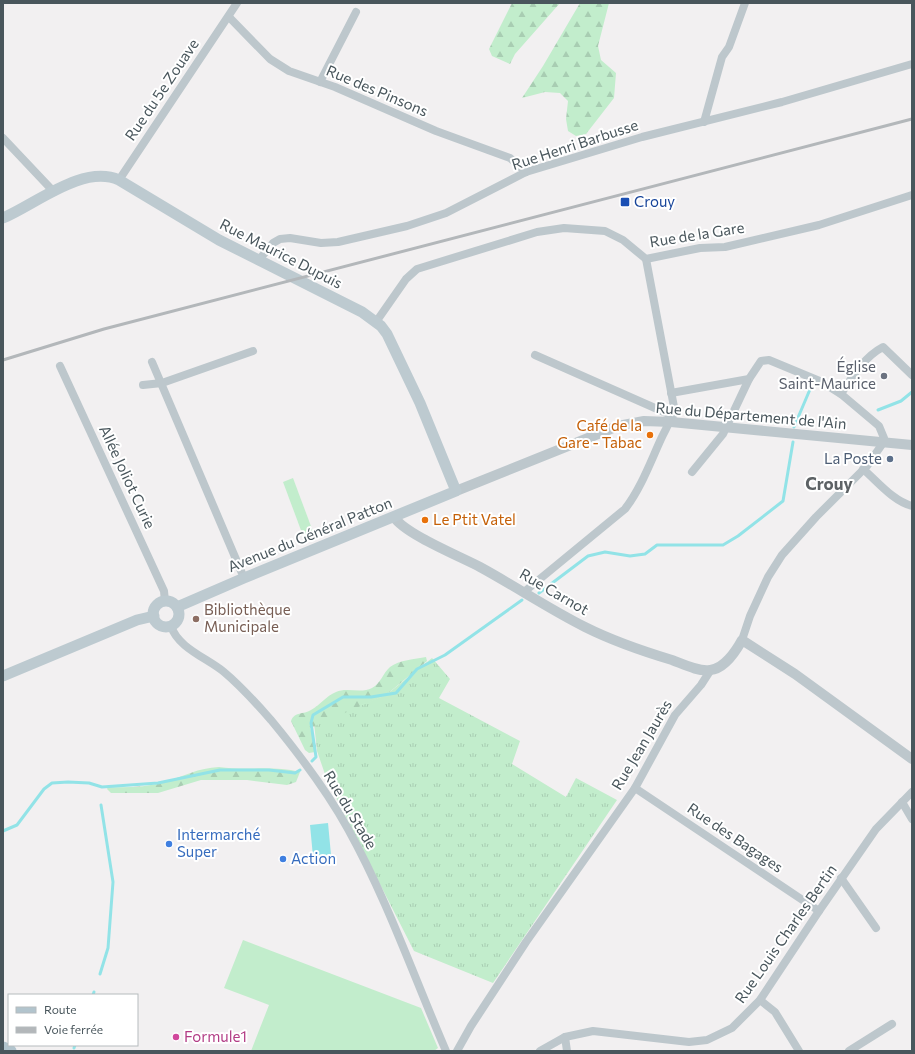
<svg xmlns="http://www.w3.org/2000/svg" width="915" height="1054" font-family="Commissioner,sans-serif">
<defs>
<pattern id="grass-tufts" width="24" height="20" patternUnits="userSpaceOnUse"><rect width="24" height="20" fill="#c2edcc"/><path d="M3 7l-1-3M5 7V3M7 7l1-3M15 17l-1-3M17 17v-4M19 17l1-3" fill="none" stroke="#a8cdb2"/></pattern>
<pattern id="forest-firs" width="22" height="20" patternUnits="userSpaceOnUse"><rect width="22" height="20" fill="#c2edcc"/><path d="M5 1l3.5 6h-7zM16 11l3.5 6h-7z" fill="#a8cdb2"/></pattern>
</defs>
<rect width="100%" height="100%" fill="#f2f0f1"/>
<polygon fill="url(#grass-tufts)" points="432,658 450,679 439,698 520,741 512,764 566,797 576,778 617,800 493,983 414,951 327,780 317,751 314,723 386,695"/>
<g fill="url(#forest-firs)">
<polygon points="512,3 560,3 515,54 510,64 492,56 489,49"/>
<polygon points="580,3 609,3 598,46 601,60 616,73 614,98 586,134 576,136 568,131 566,119 568,101 560,93 545,92 522,98 543,66"/>
<path d="M 426,657 L 427,661 L 386,695 L 310,728 L 316,746 L 315,752 L 309,753 L 305,750 L 291,721 C 295,711 303,715 311,710 C 320,705 326,696 336,692 C 347,687 361,694 372,688 C 381,683 383,673 390,667 C 399,660 415,659 426,657 Z"/>
<path d="M 219,767 C 247,771 272,765 300,772 L 296,782 L 287,785 L 247,780 L 201,780 L 158,793 L 111,793 L 107,789 L 108,787 C 127,788 146,787 165,782 C 184,776 198,768 219,767 Z"/>
</g>
<g fill="#c2edcc">
<polygon points="293,478 315,537 305,541 283,482"/>
<polygon points="243,940 421,1008 438,1048 434,1051 251,1051 269,1005 224,988"/>
</g>
<polygon fill="#92e3e7" points="328,823 331,855 313,857 310,825"/>
<g fill="none" stroke-linecap="round" stroke-linejoin="round">
<g stroke="#92e3e7" stroke-width="3">
<polyline points="878,410 901,401 912,392"/>
<polyline points="794,427 811,387"/>
<polyline points="539,593 588,556 605,552 630,556 645,554 657,545 723,545 738,536 783,501 793,442"/>
<polyline points="312,761 316,757 311,723 313,715 343,697 371,697 396,693 417,669 445,655 522,600"/>
<polyline points="3,831 17,825 44,789 52,783 68,782 89,783 102,787 158,783 220,770 269,770 295,773 300,770"/>
<polyline points="100,974 108,948 113,882 101,805"/>
<polyline points="93,995 94,992"/>
<polyline points="74,1048 75,1045"/>
</g>
<g stroke="#bdc7cc" stroke-width="8">
<polyline points="229,17 270,59 289,71 335,87 436,131 510,158 526,172"/>
<polyline points="320,82 356,12"/>
<polyline points="704,122 722,57 729,47 745,3"/>
<polyline points="3,138 54,192"/>
<polyline points="119,180 237,3"/>
<polyline points="258,261 273,243 280,239 290,238 321,243 338,242 407,226 446,213 526,172 642,137 782,102 912,64"/>
<polyline points="376,322 406,279 417,269 537,232 564,228 605,231 623,240 646,259 700,248 725,247 819,225 912,195"/>
<polyline points="535,355 673,416"/>
<polyline points="152,362 244,578"/>
<polyline points="60,366 164,591 165,601"/>
<polyline points="143,385 162,383 253,351"/>
<polyline points="671,393 749,379 761,361 769,360 822,382 841,394 879,426 884,438 883,443 867,466 816,517 782,555 768,577 750,616 742,640"/>
<path d="M 841,394 C 852,377 864,357 883,347 L 912,375"/>
<path d="M 863,469 C 878,482 893,501 912,506"/>
<polyline points="692,472 723,434 749,379"/>
<path d="M 524,592 L 625,509 C 641,488 650,463 661,439 C 667,426 671,422 674,407 L 646,259"/>
<path d="M 171,626 C 178,648 207,658 224,672 C 242,687 256,703 271,720 C 299,754 327,791 348,829 C 387,899 414,977 446,1051"/>
<polyline points="635,788 819,911"/>
<polyline points="902,802 912,819"/>
<polyline points="841,878 876,928"/>
<polyline points="760,1000 775,1012 799,1051"/>
<polyline points="565,1037 567,1051"/>
<polyline points="457,1051 471,1026 526,942 635,788 675,715 701,685 710,671"/>
<polyline points="540,1051 565,1037 593,1031 689,1042 707,1040 732,1028 760,1000 819,911 876,829 912,792"/>
<polyline points="849,1051 892,1024"/>
</g>
<g stroke="#bdc7cc" stroke-width="10">
<polyline points="456,491 618,426 644,421 671,422 912,445"/>
<path d="M 394,517 C 405,534 459,556 480,567 C 515,586 549,609 585,627 C 613,641 642,651 672,660 C 683,664 698,672 710,670 C 724,669 736,651 742,640 L 795,674 L 912,759"/>
</g>
<g stroke="#bdcad0" stroke-width="11">
<path d="M 3,218 C 36,204 83,164 119,180 L 219,240 L 362,312 L 381,326 L 387,334 L 420,403 L 456,491 L 244,578 L 177,607"/>
<circle cx="166" cy="614" r="13"/>
<polyline points="3,676 137,620 154,616"/>
</g>
<polyline stroke="#b2c4cd" stroke-width="13" points="3,1048 10,1051"/>
<polyline stroke="#b3b7ba" stroke-width="3" points="3,360 104,329 912,119"/>
</g>
<rect fill="#1a4fb4" stroke="#fff" stroke-width="1.5" x="620" y="197" width="10" height="10" rx="2"/>
<circle fill="#6b7280" stroke="#fff" stroke-width="1.5" cx="884" cy="376" r="4"/>
<g fill="#e8710a" stroke="#fff" stroke-width="1.5">
<circle cx="650" cy="435" r="4"/>
<circle cx="425" cy="520" r="4"/>
</g>
<circle fill="#5c6f8a" stroke="#fff" stroke-width="1.5" cx="890" cy="459" r="4"/>
<circle fill="#8d6e63" stroke="#fff" stroke-width="1.5" cx="196" cy="619" r="4"/>
<g fill="#3f7fe0" stroke="#fff" stroke-width="1.5">
<circle cx="169" cy="844" r="4"/>
<circle cx="283" cy="859" r="4"/>
</g>
<circle fill="#d1479c" stroke="#fff" stroke-width="1.5" cx="176" cy="1037" r="4"/>
<g text-anchor="middle" stroke-width="4" stroke-linejoin="round" paint-order="stroke">
<g font-size="15" fill="#49565c" stroke="#fff">
<text transform="translate(162 90) rotate(-56)" y="5">Rue du 5e Zouave</text>
<text transform="translate(377 91) rotate(23)" y="5">Rue des Pinsons</text>
<text transform="translate(575 145) rotate(-18)" y="5">Rue Henri Barbusse</text>
<text transform="translate(697 235) rotate(-9)" y="5">Rue de la Gare</text>
<text transform="translate(281 254) rotate(27)" y="5">Rue Maurice Dupuis</text>
<text transform="translate(751 416) rotate(5)" y="5">Rue du Département de l'Ain</text>
<text transform="translate(127 477) rotate(65)" y="5">Allée Joliot Curie</text>
<text transform="translate(310 535) rotate(-22)" y="5">Avenue du Général Patton</text>
<text transform="translate(554 592) rotate(30)" y="5">Rue Carnot</text>
<text transform="translate(642 745) rotate(-59)" y="5">Rue Jean Jaurès</text>
<text transform="translate(350 810) rotate(59)" y="5">Rue du Stade</text>
<text transform="translate(735 838) rotate(34)" y="5">Rue des Bagages</text>
<text transform="translate(786 934) rotate(-55)" y="5">Rue Louis Charles Bertin</text>
</g>
<g font-size="15" fill="#164399" stroke="#fff" text-anchor="start">
<text x="634" y="207">Crouy</text>
</g>
<g font-size="15" fill="#5b616d" stroke="#fff" text-anchor="end">
<text x="876" y="372">Église<tspan x="876" dy="17">Saint-Maurice</tspan></text>
</g>
<g font-size="15" fill="#c56008" stroke="#fff" text-anchor="end">
<text x="642" y="431">Café de la<tspan x="642" dy="17">Gare - Tabac</tspan></text>
<text x="433" y="525" text-anchor="start">Le Ptit Vatel</text>
</g>
<g font-size="15" fill="#4e5e75" stroke="#fff" text-anchor="end">
<text x="882" y="464">La Poste</text>
</g>
<g font-size="15" fill="#785e54" stroke="#fff" text-anchor="start">
<text x="204" y="615">Bibliothèque<tspan x="204" dy="17">Municipale</tspan></text>
</g>
<g font-size="15" fill="#366cbe" stroke="#fff" text-anchor="start">
<text x="177" y="840">Intermarché<tspan x="177" dy="17">Super</tspan></text>
<text x="291" y="864">Action</text>
</g>
<g font-size="15" fill="#b23c85" stroke="#fff" text-anchor="start">
<text x="184" y="1042">Formule1</text>
</g>
<g font-size="17" font-weight="bold" fill="#5d6265" stroke="#fff">
<text x="829" y="490">Crouy</text>
</g>
</g>
<rect width="915" height="1054" fill="none" stroke="#49565c" stroke-width="8"/>
<rect x="8" y="994" width="130" height="52" fill="#ffffff" stroke="#b6bbbe"/>
<rect x="16" y="1007" width="20" height="6" fill="#b2c4cd" stroke="#b6bbbe"/>
<text x="44" y="1014" font-size="12" fill="#49565c">Route</text>
<rect x="16" y="1027" width="20" height="6" fill="#b3b7ba" stroke="#b6bbbe"/>
<text x="44" y="1034" font-size="12" fill="#49565c">Voie ferrée</text>
</svg>
